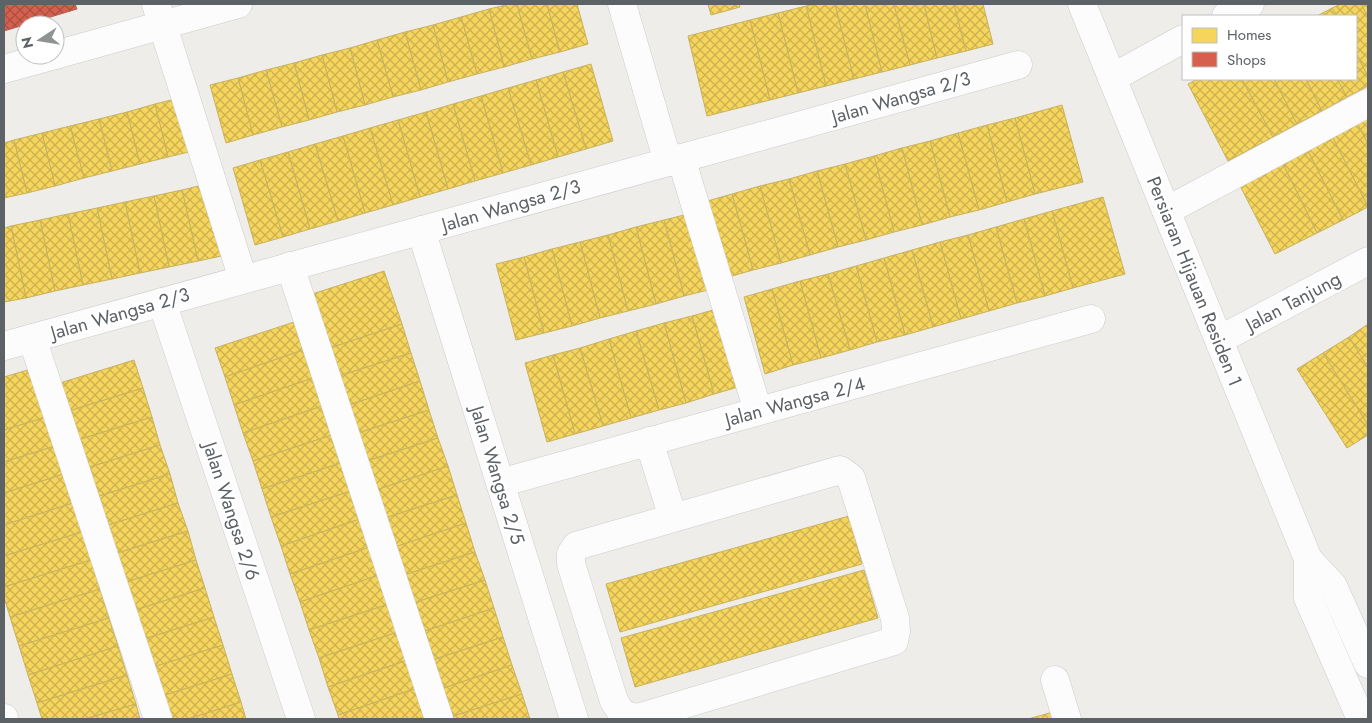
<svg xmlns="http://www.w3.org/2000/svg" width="1372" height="723" font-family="Jost,sans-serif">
<defs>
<pattern id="homes-cross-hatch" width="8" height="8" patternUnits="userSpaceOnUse" patternTransform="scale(1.25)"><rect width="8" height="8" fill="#f6d55c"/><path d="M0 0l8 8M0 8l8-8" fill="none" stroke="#cab050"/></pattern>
<pattern id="shops-cross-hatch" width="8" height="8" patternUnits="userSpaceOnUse" patternTransform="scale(1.25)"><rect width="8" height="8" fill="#d6604d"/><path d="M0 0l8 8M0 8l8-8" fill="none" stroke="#a84f42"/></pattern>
</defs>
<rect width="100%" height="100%" fill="#eeede9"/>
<g fill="url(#homes-cross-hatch)" stroke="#c8b25f">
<polygon points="510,4 517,4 532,59 504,67 489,9"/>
<polygon points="517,4 547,4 560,52 532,59"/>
<polygon points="547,4 577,4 588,44 560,52"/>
<polygon points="708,4 739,4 740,7 711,15"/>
<polygon points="816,4 835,4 854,79 826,86 806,6"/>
<polygon points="835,4 865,4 882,72 854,79"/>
<polygon points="865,4 894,4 910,65 882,72"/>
<polygon points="894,4 924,4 937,58 910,65"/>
<polygon points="924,4 954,4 966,51 937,58"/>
<polygon points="954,4 983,4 993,44 966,51"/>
<polygon points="1341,4 1361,4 1368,17 1368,77 1356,53 1356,16 1337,16 1332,8"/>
<polygon points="1361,4 1368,4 1368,17"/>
<polygon points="806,6 826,86 798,93 778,13"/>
<polygon points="1332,8 1337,16 1317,16"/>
<polygon points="489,9 504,67 477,74 461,17"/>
<polygon points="778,13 798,93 770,100 750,20"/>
<polygon points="461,17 477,74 448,82 433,25"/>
<polygon points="750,20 770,100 707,116 688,36"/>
<polygon points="433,25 448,82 421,90 405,32"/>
<polygon points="405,32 421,90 393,97 377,40"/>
<polygon points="377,40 393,97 365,105 350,48"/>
<polygon points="350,48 365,105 337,112 322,55"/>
<polygon points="1356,53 1368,77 1368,86 1347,97 1337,79 1356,79"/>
<polygon points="322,55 337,112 309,120 294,63"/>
<polygon points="294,63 309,120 282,127 266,70"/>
<polygon points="591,64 613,141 586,149 563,72"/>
<polygon points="266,70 282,127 253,135 238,78"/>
<polygon points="563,72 586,149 558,157 536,80"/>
<polygon points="238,78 253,135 226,143 210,85"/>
<polygon points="1198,79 1242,79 1273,137 1228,161 1188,84"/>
<polygon points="1242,79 1274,79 1297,124 1273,137"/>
<polygon points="1274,79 1306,79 1322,111 1297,124"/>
<polygon points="1306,79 1337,79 1347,97 1322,111"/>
<polygon points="536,80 558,157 531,165 508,88"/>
<polygon points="508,88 531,165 503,173 481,96"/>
<polygon points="481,96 503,173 475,181 453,104"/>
<polygon points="183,97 197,150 168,157 155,104"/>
<polygon points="155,104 168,157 140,164 127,112"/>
<polygon points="453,104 475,181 448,189 426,112"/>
<polygon points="1062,105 1083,182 1035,194 1015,118"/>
<polygon points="127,112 140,164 112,171 99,119"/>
<polygon points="426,112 448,189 420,197 398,120"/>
<polygon points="1368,115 1368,144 1356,121"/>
<polygon points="1015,118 1035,194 1007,202 987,125"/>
<polygon points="99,119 112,171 84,178 70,126"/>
<polygon points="398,120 420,197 393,205 370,128"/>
<polygon points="1356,121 1368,144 1368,207 1331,134"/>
<polygon points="987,125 1007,202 979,210 958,133"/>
<polygon points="70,126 84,178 55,186 42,133"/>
<polygon points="370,128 393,205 365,213 343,136"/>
<polygon points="42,133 55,186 27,193 14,140"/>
<polygon points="958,133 979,210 950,217 930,141"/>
<polygon points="1331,134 1368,207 1343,220 1306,147"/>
<polygon points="343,136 365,213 338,221 315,144"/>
<polygon points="14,140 27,193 4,198 4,143"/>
<polygon points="930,141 950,217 922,225 902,148"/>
<polygon points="315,144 338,221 310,229 288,152"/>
<polygon points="1306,147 1343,220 1317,233 1281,160"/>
<polygon points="902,148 922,225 894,232 874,156"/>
<polygon points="288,152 310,229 283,237 260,160"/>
<polygon points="874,156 894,232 866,240 845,164"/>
<polygon points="260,160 283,237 255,245 233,168"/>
<polygon points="1281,160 1317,233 1275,254 1238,182"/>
<polygon points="845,164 866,240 838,247 817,171"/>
<polygon points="817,171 838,247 810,255 789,179"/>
<polygon points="789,179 810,255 781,263 760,186"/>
<polygon points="211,183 226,255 198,261 182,190"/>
<polygon points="760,186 781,263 753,270 732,194"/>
<polygon points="182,190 198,261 169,267 154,196"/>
<polygon points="732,194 753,270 725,278 704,202"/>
<polygon points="154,196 169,267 140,273 125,202"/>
<polygon points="1103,197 1125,274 1073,288 1052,211"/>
<polygon points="125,202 140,273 112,279 97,208"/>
<polygon points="97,208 112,279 83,285 68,214"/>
<polygon points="1052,211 1073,288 1045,296 1024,219"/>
<polygon points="692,213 712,289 684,296 664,220"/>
<polygon points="68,214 83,285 55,291 40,220"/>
<polygon points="1024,219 1045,296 1017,303 996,227"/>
<polygon points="40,220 55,291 26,298 11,226"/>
<polygon points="664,220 684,296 656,304 636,227"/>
<polygon points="11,226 26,298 4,302 4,228"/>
<polygon points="636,227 656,304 628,311 608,235"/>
<polygon points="996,227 1017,303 989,311 968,235"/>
<polygon points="608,235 628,311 600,318 580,242"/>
<polygon points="968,235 989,311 961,319 940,242"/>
<polygon points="580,242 600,318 572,326 552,249"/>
<polygon points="940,242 961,319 933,327 912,250"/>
<polygon points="552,249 572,326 544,333 524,257"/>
<polygon points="912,250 933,327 905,335 884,258"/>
<polygon points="524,257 544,333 516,340 496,264"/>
<polygon points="884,258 905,335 877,342 856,266"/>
<polygon points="856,266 877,342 850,350 828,274"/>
<polygon points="384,271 402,324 327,349 309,295"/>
<polygon points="828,274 850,350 821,358 800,281"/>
<polygon points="800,281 821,358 793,365 772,289"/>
<polygon points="772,289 793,365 765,374 744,297"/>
<polygon points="720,308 742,386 714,394 692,316"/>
<polygon points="692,316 714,394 686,403 664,323"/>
<polygon points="294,322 303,350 225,377 215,348"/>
<polygon points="664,323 686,403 659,410 636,331"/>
<polygon points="402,324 411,353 336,377 327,349"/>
<polygon points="1368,324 1368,368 1349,337"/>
<polygon points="636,331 659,410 631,418 609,339"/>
<polygon points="1349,337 1368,368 1368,425 1323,353"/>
<polygon points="609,339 631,418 603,426 580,348"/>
<polygon points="580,348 603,426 575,434 553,355"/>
<polygon points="303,350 313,378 234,405 225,377"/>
<polygon points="411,353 420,381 346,406 336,377"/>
<polygon points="1323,353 1368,425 1368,435 1347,448 1297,369"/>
<polygon points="553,355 575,434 547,442 525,363"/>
<polygon points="134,360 143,388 69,411 60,383"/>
<polygon points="31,369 46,417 4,430 4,377"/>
<polygon points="313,378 322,406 243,433 234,405"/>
<polygon points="420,381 429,410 355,434 346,406"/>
<polygon points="143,388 152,417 78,440 69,411"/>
<polygon points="322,406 332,435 253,461 243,433"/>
<polygon points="429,410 438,438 364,462 355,434"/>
<polygon points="46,417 55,446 4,462 4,430"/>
<polygon points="152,417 160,445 87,468 78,440"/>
<polygon points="332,435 341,463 262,489 253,461"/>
<polygon points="438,438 448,466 373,491 364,462"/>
<polygon points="160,445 170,474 96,497 87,468"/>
<polygon points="55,446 64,474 4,493 4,462"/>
<polygon points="341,463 351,491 271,517 262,489"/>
<polygon points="448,466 457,495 382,519 373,491"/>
<polygon points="64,474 73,503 4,525 4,493"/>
<polygon points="170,474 178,503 105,526 96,497"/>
<polygon points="351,491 360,519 281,546 271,517"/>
<polygon points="457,495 466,523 392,548 382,519"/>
<polygon points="73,503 82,532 4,556 4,525"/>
<polygon points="178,503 188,531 114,554 105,526"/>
<polygon points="849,516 862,564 620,632 606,584"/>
<polygon points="360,519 370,547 290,574 281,546"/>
<polygon points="466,523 475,552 401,576 392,548"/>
<polygon points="188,531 196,560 123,583 114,554"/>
<polygon points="82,532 91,560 4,587 4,556"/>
<polygon points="370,547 379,575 300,602 290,574"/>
<polygon points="475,552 485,580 410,604 401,576"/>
<polygon points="91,560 100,589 10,617 4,597 4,587"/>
<polygon points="196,560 205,588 132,611 123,583"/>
<polygon points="864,570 878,618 635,687 621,638"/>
<polygon points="379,575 389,604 309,630 300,602"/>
<polygon points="485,580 494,608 419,633 410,604"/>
<polygon points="205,588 214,617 141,640 132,611"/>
<polygon points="100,589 109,618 19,646 10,617"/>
<polygon points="389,604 398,632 319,658 309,630"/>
<polygon points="494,608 503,637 429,661 419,633"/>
<polygon points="214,617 223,645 150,668 141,640"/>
<polygon points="109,618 118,646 28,675 19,646"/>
<polygon points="398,632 408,660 328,687 319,658"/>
<polygon points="503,637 512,665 438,690 429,661"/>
<polygon points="223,645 232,674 159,697 150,668"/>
<polygon points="118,646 127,675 37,703 28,675"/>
<polygon points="408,660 417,688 338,715 328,687"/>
<polygon points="512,665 522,694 447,718 438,690"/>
<polygon points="232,674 241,702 188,719 165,719 159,697"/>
<polygon points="127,675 136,704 85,719 42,719 37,703"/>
<polygon points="417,688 426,716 417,719 339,719 338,715"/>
<polygon points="522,694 530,719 447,719 447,718"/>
<polygon points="241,702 246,719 188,719"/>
<polygon points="136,704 140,719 85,719"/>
<polygon points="1053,712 1056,719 1028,719"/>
</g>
<polygon fill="url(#shops-cross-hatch)" stroke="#b26155" points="4,4 75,4 77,9 4,31"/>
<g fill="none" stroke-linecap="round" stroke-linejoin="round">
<g stroke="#cbcbcb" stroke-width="29">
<g id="minor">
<polyline points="156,4 243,279"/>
<polyline points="622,4 668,162"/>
<polyline points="1082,4 1308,559 1333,586 1368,664"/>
<polyline points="1226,16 1250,4"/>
<polyline points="55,55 238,4"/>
<polyline points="4,69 55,55"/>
<polyline points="1112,78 1183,39"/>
<polyline points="681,158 758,411"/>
<polyline points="1166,211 1368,103"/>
<polyline points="421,230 574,719"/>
<polyline points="290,266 439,719"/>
<polyline points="162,302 301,719"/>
<polyline points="32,338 158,719"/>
<polyline points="1219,340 1368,261"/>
<polyline points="4,346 1018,65"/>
<polyline points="649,441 673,518"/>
<polygon points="840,470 851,478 895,618 896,631 894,641 638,718 623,715 614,701 571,564 571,554 576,546"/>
<polyline points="500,483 1091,319"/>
<polyline points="1308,559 1308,598 1361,719"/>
<polyline points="1055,680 1067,719"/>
<polyline points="4,718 4,719"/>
</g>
</g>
<use href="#minor" stroke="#fcfcfc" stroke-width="28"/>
</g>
<g text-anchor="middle" stroke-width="5" stroke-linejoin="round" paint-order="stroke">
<g font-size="19" fill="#5d6267" stroke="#fff">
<text transform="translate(901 97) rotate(-16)" y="7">Jalan Wangsa 2/3</text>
<text transform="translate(511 205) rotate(-16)" y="7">Jalan Wangsa 2/3</text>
<text transform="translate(1195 281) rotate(68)" y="7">Persiaran Hijauan Residen 1</text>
<text transform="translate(1293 301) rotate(-28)" y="7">Jalan Tanjung</text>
<text transform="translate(120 313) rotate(-16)" y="7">Jalan Wangsa 2/3</text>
<text transform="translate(795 401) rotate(-15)" y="7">Jalan Wangsa 2/4</text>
<text transform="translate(498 475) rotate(73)" y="7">Jalan Wangsa 2/5</text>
<text transform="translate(232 511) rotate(72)" y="7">Jalan Wangsa 2/6</text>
</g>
</g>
<rect width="1372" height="723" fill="none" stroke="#5d6267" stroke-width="10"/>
<rect x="1182" y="15" width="175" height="65" fill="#ffffff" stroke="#bec0c2"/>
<rect x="1192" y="28" width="25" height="15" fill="#f6d55c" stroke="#bec0c2"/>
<text x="1227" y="40" font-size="15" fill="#5d6267">Homes</text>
<rect x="1192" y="52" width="25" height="15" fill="#d6604d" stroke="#bec0c2"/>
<text x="1227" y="65" font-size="15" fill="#5d6267">Shops</text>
<g transform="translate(40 40) rotate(258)"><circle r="24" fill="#ffffff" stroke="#bec0c2"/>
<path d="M0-4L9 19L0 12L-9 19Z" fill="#909394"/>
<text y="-8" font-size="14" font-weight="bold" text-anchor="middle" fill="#5d6267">N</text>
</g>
</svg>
